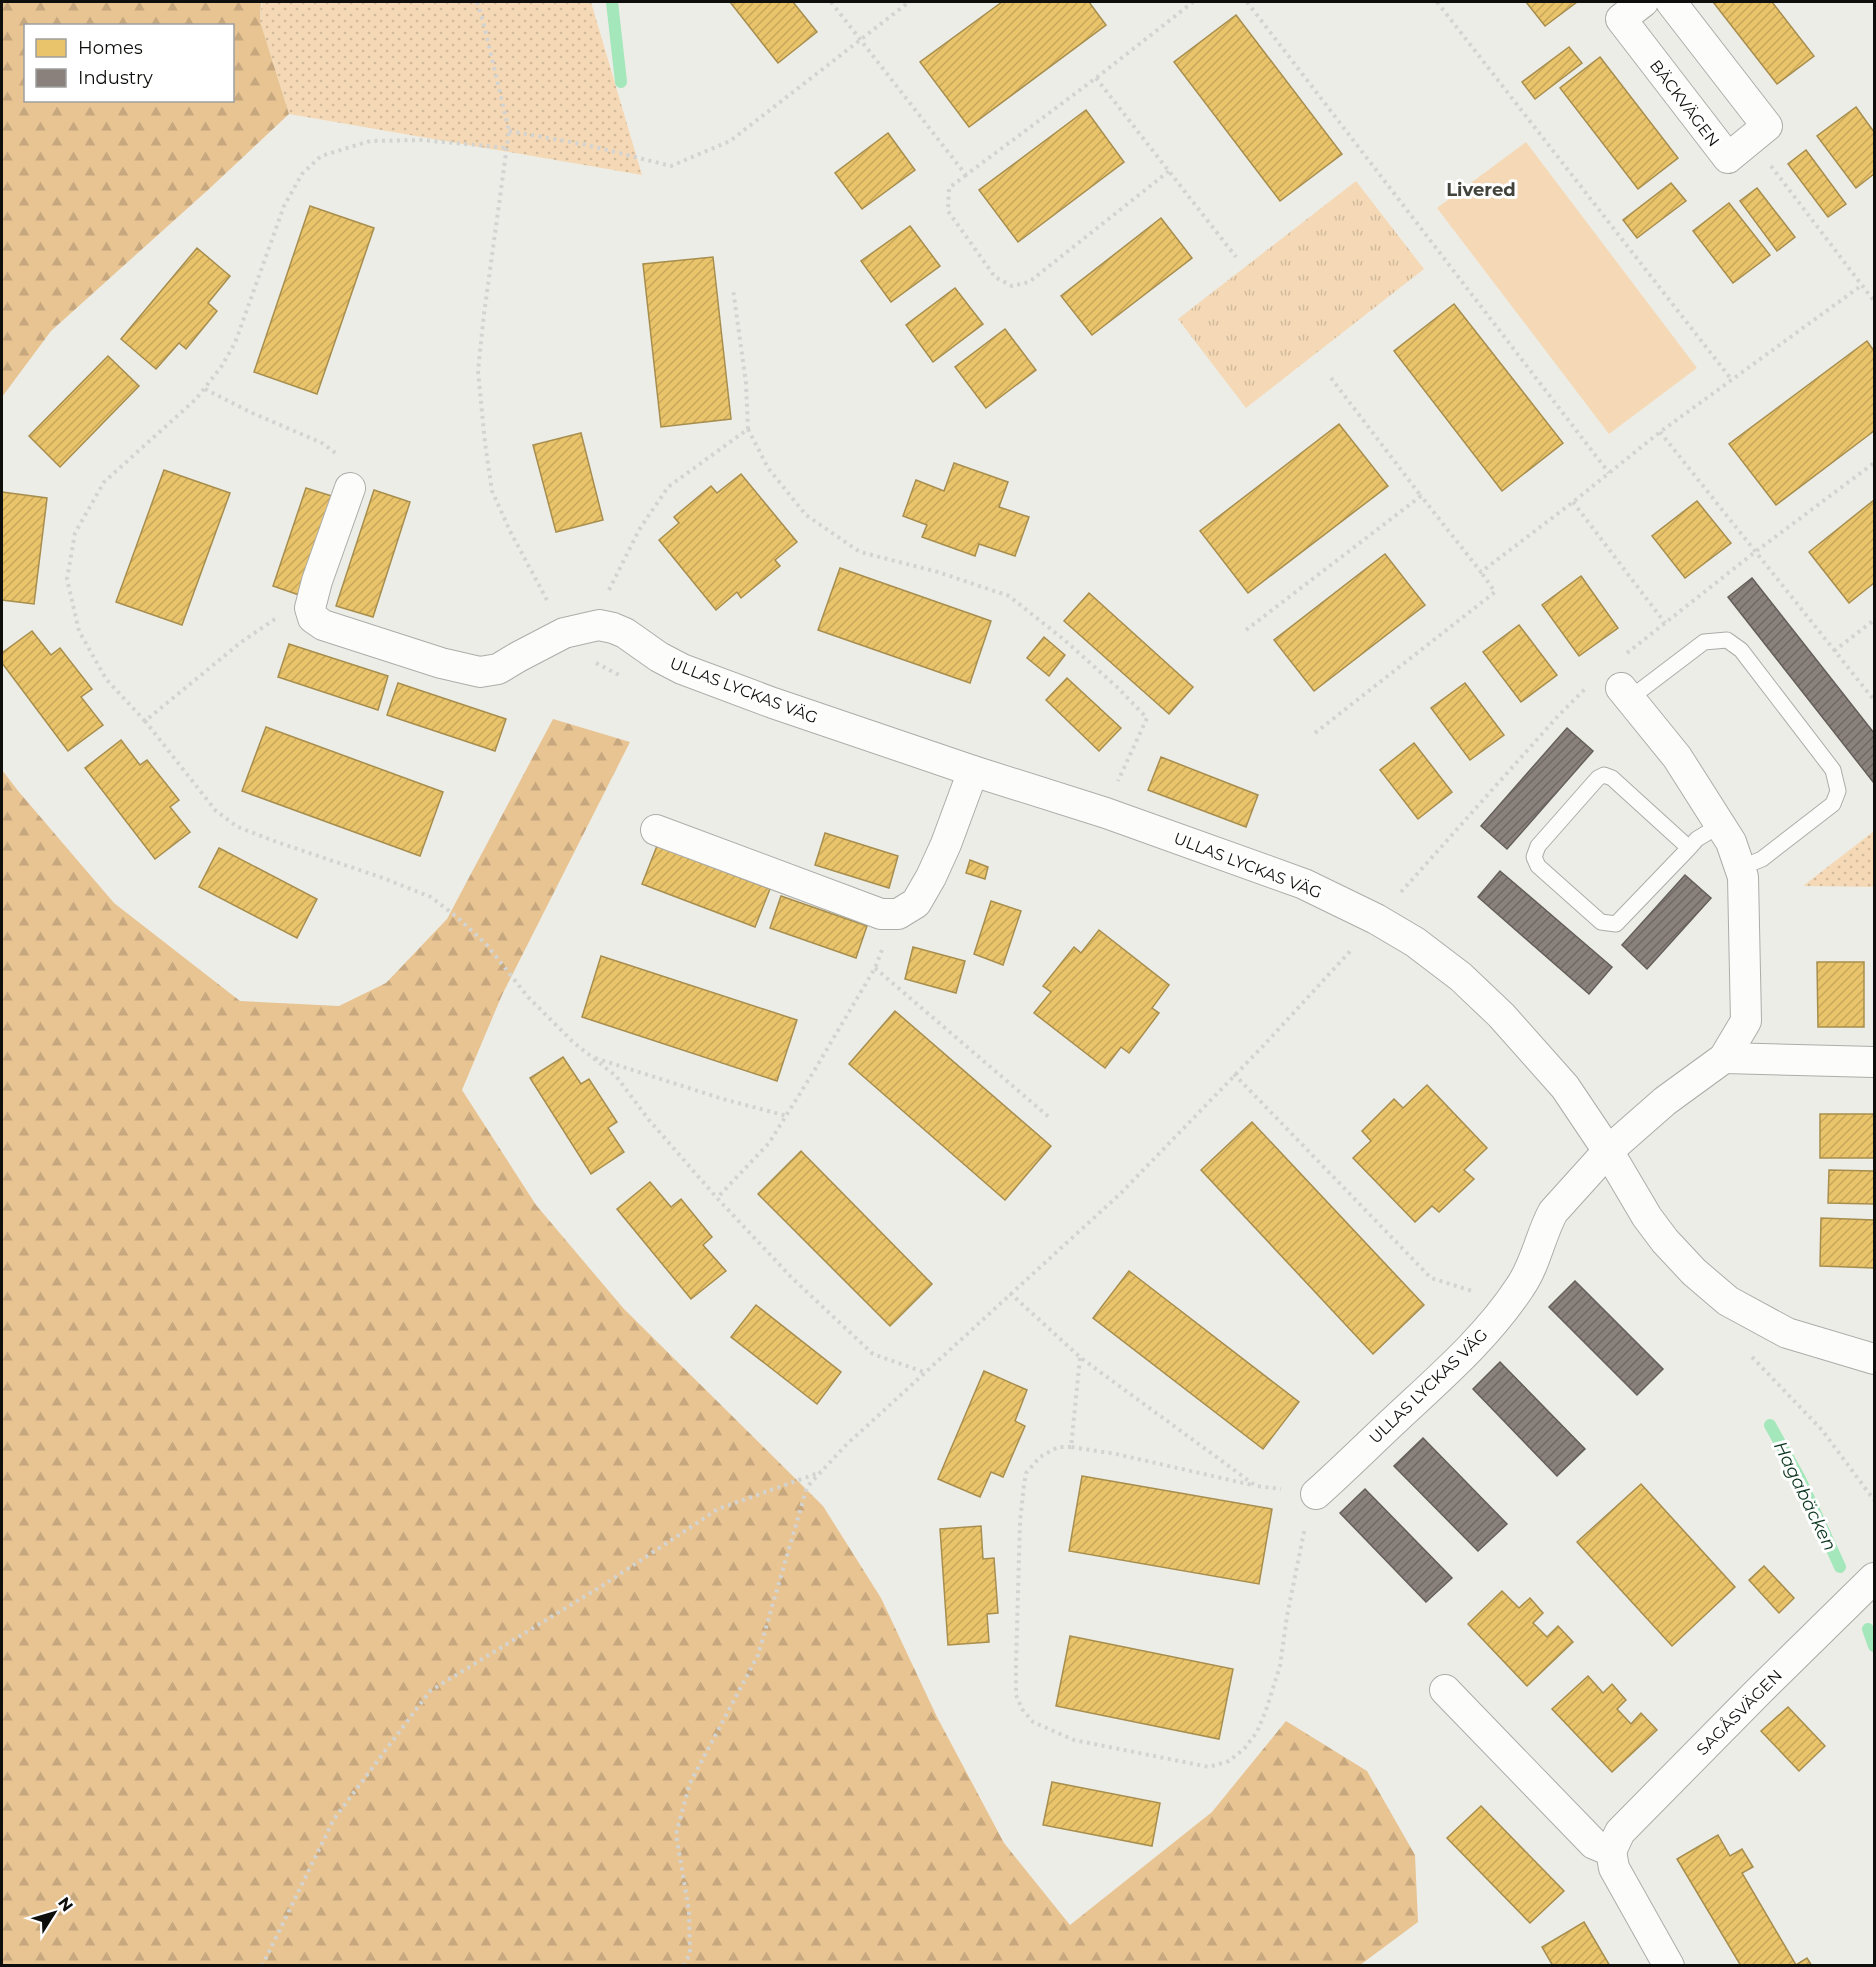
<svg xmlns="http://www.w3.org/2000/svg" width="1876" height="1967" font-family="Montserrat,sans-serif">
<defs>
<pattern id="grass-dots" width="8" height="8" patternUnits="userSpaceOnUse" patternTransform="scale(1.5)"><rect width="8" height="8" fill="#f5d9b6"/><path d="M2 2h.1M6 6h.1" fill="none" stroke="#d1b99b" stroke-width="1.8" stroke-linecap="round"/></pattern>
<pattern id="forest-firs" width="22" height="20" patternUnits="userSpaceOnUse" patternTransform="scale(1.5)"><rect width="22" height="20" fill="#e8c493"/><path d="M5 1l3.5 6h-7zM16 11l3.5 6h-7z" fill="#c6a77e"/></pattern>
<pattern id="park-tufts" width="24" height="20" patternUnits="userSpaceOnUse" patternTransform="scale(1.5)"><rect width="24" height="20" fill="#f5d9b6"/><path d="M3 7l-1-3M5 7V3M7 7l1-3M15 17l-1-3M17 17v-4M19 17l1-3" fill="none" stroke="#d1b99b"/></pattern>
<pattern id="homes-hatch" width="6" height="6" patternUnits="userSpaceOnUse" patternTransform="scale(1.5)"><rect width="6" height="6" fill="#e9c46a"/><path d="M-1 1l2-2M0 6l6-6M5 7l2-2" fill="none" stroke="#c7a75b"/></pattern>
<pattern id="industry-hatch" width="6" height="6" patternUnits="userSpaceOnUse" patternTransform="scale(1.5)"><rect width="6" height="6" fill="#8a817c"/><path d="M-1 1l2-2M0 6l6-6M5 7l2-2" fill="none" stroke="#6f6864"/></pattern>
</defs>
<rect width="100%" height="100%" fill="#ecede7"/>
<g fill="url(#grass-dots)">
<polygon points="262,2 591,2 642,175 289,114 260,21"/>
<polygon points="1874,831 1874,887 1803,886"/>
</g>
<g fill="url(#forest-firs)" fill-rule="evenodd">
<path d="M 2,2 L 261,2 L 260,21 L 289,114 L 209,189 L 51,331 L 2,397 ZM 26,26 L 232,26 L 232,100 L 26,100 Z"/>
<polygon points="553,719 630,742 502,995 462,1090 536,1205 624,1309 823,1506 881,1598 937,1717 1004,1843 1070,1925 1212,1812 1286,1721 1367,1771 1415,1855 1418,1922 1360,1965 2,1965 2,770 19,792 114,903 240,1001 339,1006 386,983 447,919"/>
</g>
<polygon fill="url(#park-tufts)" points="1356,181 1424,269 1246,408 1178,319"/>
<polygon fill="#f5d9b6" points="1526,142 1697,368 1609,434 1437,208"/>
<g fill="url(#homes-hatch)" stroke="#a78e4e" stroke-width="1.5">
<polygon points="730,2 793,2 817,32 778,63"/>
<polygon points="1002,2 1089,2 1106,25 969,127 920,62"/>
<polygon points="1526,2 1577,2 1545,26"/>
<polygon points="1713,2 1772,2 1814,56 1777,84"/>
<polygon points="1236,15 1342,154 1280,201 1174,62"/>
<polygon points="1569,47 1582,63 1535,99 1522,82"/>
<polygon points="1600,57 1678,158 1638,189 1560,88"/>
<polygon points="1856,107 1874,132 1874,174 1856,188 1817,136"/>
<polygon points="1086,110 1124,162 1018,242 979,190"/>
<polygon points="888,133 915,170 862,209 835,173"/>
<polygon points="1806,150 1846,204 1828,217 1788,164"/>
<polygon points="1671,183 1686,201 1637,238 1623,220"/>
<polygon points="1757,188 1795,237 1777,251 1740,201"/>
<polygon points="1729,203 1770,255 1733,283 1693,231"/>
<polygon points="310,206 374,228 317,394 254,372"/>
<polygon points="1161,218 1192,258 1092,335 1061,296"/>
<polygon points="910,226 940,266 891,302 861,261"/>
<polygon points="197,248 230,276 208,303 217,311 186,349 179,343 156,369 121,339"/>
<polygon points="713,257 731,419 661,427 643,264"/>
<polygon points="955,288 983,324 933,362 906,325"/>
<polygon points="1454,304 1563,443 1502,491 1394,351"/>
<polygon points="1005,329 1036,370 986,408 955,367"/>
<polygon points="1867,341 1874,351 1874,431 1776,505 1729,444"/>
<polygon points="108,356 139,386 60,467 29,436"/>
<polygon points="1339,424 1388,486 1248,593 1200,531"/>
<polygon points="581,433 603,520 556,532 533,445"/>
<polygon points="954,463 1008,482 999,507 1029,517 1015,556 979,544 975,556 922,537 927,525 903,516 916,480 944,491"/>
<polygon points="164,470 230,493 182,625 116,602"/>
<polygon points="741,474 797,542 775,560 780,566 741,598 737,592 716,610 659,540 679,523 674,517 711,486 717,493"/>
<polygon points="306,488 335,497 302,596 273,586"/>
<polygon points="374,490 410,502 373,617 336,606"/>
<polygon points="2,492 47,498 34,604 2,600"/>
<polygon points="1874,500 1874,583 1849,603 1809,552"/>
<polygon points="1697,501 1731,543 1685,578 1652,536"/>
<polygon points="1385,554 1425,605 1314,691 1274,640"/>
<polygon points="840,568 991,621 970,683 818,630"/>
<polygon points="1581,576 1618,628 1579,656 1542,605"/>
<polygon points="1089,593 1193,687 1169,714 1064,621"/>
<polygon points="1519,625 1557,675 1521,702 1483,652"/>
<polygon points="32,631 51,655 60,648 92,689 81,697 103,725 68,751 2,663 2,653"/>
<polygon points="1044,637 1065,655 1049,676 1027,658"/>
<polygon points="289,644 388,676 378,710 278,677"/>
<polygon points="1067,678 1121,728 1099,751 1046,700"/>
<polygon points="398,683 506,719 495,751 387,715"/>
<polygon points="1465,683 1504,735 1470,760 1431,708"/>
<polygon points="266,727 443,792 420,856 242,791"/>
<polygon points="121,740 140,765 147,760 179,800 170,807 190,832 155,859 85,768"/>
<polygon points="1414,743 1452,792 1418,819 1380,770"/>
<polygon points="1161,757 1258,795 1246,827 1148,790"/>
<polygon points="825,833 898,856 889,888 815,865"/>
<polygon points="657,846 770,889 755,927 642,884"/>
<polygon points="219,848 317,899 297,938 199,887"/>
<polygon points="970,860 988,867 985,879 966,873"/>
<polygon points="781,896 867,926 856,958 770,928"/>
<polygon points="991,901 1021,911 1003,965 974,954"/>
<polygon points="1099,930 1169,985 1152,1008 1159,1013 1129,1053 1121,1047 1105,1068 1034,1013 1051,992 1043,986 1074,947 1081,953"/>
<polygon points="913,947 965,961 956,993 905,979"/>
<polygon points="601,956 797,1020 777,1081 582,1017"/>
<polygon points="1817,962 1864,962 1864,1027 1818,1027"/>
<polygon points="895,1011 1051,1146 1005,1200 849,1064"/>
<polygon points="563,1057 581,1084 589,1079 617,1122 608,1128 624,1152 591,1174 530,1078"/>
<polygon points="1427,1085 1487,1148 1464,1170 1474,1179 1439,1212 1432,1206 1415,1222 1353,1158 1371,1141 1362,1131 1394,1099 1403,1108"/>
<rect x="1820" y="1114" width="54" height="44"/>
<polygon points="1252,1122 1424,1305 1373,1354 1201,1170"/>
<polygon points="801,1151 932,1284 890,1326 758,1194"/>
<polygon points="1829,1170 1874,1171 1874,1204 1828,1203"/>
<polygon points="650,1182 671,1207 681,1199 712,1237 703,1245 726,1271 691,1299 617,1209"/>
<polygon points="1821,1218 1874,1220 1874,1268 1820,1266"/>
<polygon points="1129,1271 1299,1402 1263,1449 1093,1318"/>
<polygon points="756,1305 841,1372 817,1404 731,1337"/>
<polygon points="984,1371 1027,1390 1015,1421 1025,1426 1003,1477 991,1472 980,1497 938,1479"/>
<polygon points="1082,1476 1272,1509 1259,1584 1069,1551"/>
<polygon points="1641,1484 1735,1587 1672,1646 1577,1542"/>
<polygon points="981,1526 983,1559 994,1558 998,1613 987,1614 989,1642 948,1645 940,1529"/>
<polygon points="1764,1566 1794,1598 1779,1613 1749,1580"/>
<polygon points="1502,1591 1519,1608 1530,1598 1543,1613 1533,1623 1547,1637 1558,1626 1573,1642 1527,1686 1468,1624"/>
<polygon points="1070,1636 1233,1669 1219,1739 1056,1706"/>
<polygon points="1588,1676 1603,1693 1612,1684 1626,1700 1617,1709 1631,1724 1641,1713 1657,1730 1612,1772 1552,1709"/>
<polygon points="1788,1707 1825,1746 1799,1771 1761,1731"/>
<polygon points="1052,1782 1160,1803 1152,1846 1043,1825"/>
<polygon points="1481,1806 1564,1891 1530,1923 1447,1838"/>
<polygon points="1718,1835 1730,1856 1742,1849 1753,1867 1742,1873 1796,1965 1807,1958 1812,1966 1741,1966 1677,1859"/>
<polygon points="1584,1922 1610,1966 1553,1966 1542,1947"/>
</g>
<g fill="url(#industry-hatch)" stroke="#655f5a" stroke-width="1.5">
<polygon points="1752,578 1874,733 1874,783 1728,597"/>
<polygon points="1567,728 1593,751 1507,849 1481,826"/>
<polygon points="1500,871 1612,967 1589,994 1478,897"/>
<polygon points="1685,875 1711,898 1647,969 1622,945"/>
<polygon points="1575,1281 1663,1369 1637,1395 1549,1307"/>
<polygon points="1500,1362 1585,1449 1557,1476 1473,1389"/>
<polygon points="1423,1438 1507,1524 1478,1551 1394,1466"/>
<polygon points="1365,1489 1452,1578 1426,1602 1340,1513"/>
</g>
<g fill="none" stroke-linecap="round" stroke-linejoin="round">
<g stroke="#a4e7bb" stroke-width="12">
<polyline points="612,2 621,82"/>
<polyline points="1770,1425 1800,1479 1840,1567"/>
<polyline points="1868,1629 1874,1646"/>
</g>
<g stroke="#acada9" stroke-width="17">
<g id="service">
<polyline points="1629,699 1704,642 1727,640 1741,650 1833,770 1838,791 1833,804 1762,859 1740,868"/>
<polyline points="1689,848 1612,778 1604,775 1598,778 1538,846 1534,857 1538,866 1601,922 1616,924 1689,848 1697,839 1720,825"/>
</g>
</g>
<g stroke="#acada9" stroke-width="32">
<g id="minor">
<polyline points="1643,2 1621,19 1728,158 1767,126 1671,2"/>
<polyline points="350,488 317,581 310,608 313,618 323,625 441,663 480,672 498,669 518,657 564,633 599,625 613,628 625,633 659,657 682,669 773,703 973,771 1106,813 1304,884 1376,919 1415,942 1461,977 1501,1015 1565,1087 1608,1151 1647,1217 1665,1241 1694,1272 1728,1301 1787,1333 1874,1359"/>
<polyline points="656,830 881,914 898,914 916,903 931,877 946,844 973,771"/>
<polyline points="1724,1058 1874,1062"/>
<path d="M 1316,1494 C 1344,1469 1371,1442 1399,1416 C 1442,1376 1488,1336 1520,1287 C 1536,1264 1540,1236 1553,1212 L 1608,1151 L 1665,1101 L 1724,1058 L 1746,1021 L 1743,877 L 1731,842 L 1677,757 L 1621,688"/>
<polyline points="1445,1690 1594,1844 1611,1851 1614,1868 1669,1966"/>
<polyline points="1611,1851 1620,1832 1761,1689 1874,1578"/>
</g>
</g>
<g stroke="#d3d4d2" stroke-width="4" stroke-dasharray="3 4.5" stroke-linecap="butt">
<polyline points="477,2 484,25 509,131 484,314 478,371 485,443 492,491 510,531 548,602"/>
<polyline points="831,2 966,175 1096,78 1193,2"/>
<polyline points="1247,2 1609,473"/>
<polyline points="1437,2 1731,379"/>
<polyline points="1096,78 1236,257"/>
<polyline points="509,131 587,145 671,166 730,141 909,2"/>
<polyline points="1771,166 1874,301"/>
<polyline points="966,175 949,188 948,211 995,277 1012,286 1029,282 1169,171"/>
<polyline points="1331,378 1421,496"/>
<polyline points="205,389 250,412 322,443 338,455"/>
<polyline points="748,429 768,468 806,515 860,552 938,572 1009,596 1062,638 1118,688 1147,718 1118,781"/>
<polyline points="1660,432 1874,700"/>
<polyline points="1573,502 1665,623"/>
<polyline points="609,590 639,530 668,487 748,429 746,383 733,289"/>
<polyline points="275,619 240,643 145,721 216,811 238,827 274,841 383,878 431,897 457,917 486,944 528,997 573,1042 616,1076 649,1120 717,1198"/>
<polyline points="1246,630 1421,496 1481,572 1573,502 1660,432 1862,285"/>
<polyline points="1834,651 1874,620"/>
<polyline points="1627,653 1755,552 1874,463"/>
<polyline points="596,663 621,676"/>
<polyline points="145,721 106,679 79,631 67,579 75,533 104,482 196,399 221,367 235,343 284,206 302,174 321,156 370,141 422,140 508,148"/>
<polyline points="1315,733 1495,592 1481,572"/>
<polyline points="1401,892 1558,716 1585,689"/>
<polyline points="882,950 875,968 814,1071 769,1143 717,1198 792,1278 873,1354 924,1372"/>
<polyline points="875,968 1050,1118"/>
<polyline points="595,1058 723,1099 787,1116"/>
<polyline points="1234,1074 1431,1278 1472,1291"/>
<polyline points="1010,1293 1081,1358 1256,1486 1281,1489"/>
<polyline points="1752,1357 1822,1430 1874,1500"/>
<polyline points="1080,1358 1071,1447 1116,1454 1252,1485"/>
<polyline points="1071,1447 1058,1447 1040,1457 1026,1473 1024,1485 1020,1521 1016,1664 1016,1695 1022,1709 1033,1722 1074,1740 1209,1767 1229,1761 1244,1749 1257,1732 1266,1710 1280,1666 1287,1616 1305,1527"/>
<polyline points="262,1966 334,1819 430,1691 605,1584 718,1509 821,1472"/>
<polyline points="684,1966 690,1953 689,1911 676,1834 690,1783 758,1655 807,1487 845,1446 1121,1193 1265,1044 1353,948"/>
</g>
<use href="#service" stroke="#fcfcfb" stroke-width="15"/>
<use href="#minor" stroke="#fcfcfb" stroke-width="30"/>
</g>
<g text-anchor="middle" stroke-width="6" stroke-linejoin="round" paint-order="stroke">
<g font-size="16" fill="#0e0f0c" stroke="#fff">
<text transform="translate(1685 103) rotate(53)" y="6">BÄCKVÄGEN</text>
<text transform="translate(744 690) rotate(21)" y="6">ULLAS LYCKAS VÄG</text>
<text transform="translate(1248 865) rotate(21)" y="6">ULLAS LYCKAS VÄG</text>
<text transform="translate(1428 1386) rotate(-44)" y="6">ULLAS LYCKAS VÄG</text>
<text transform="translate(1739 1712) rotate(-45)" y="6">SAGÅSVÄGEN</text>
</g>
<g font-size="18" font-weight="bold" fill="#42433b" stroke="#fff">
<text x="1481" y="196">Livered</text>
</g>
<g font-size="18" font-style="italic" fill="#0b351e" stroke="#fff">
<text transform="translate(1805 1496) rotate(64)" y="6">Hagabäcken</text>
</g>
</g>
<rect width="1876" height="1967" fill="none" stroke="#0e0f0c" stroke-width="6"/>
<rect x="24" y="24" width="210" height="78" fill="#ffffff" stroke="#9f9f9e" stroke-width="1.5"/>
<rect x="36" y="39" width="30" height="18" fill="#e9c46a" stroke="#9f9f9e" stroke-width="1.5"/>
<text x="78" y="54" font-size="18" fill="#0e0f0c">Homes</text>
<rect x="36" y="69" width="30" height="18" fill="#8a817c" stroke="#9f9f9e" stroke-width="1.5"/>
<text x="78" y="84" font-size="18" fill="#0e0f0c">Industry</text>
<g transform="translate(54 1913) rotate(53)" stroke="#ffffff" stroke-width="4.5" paint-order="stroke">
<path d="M0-4.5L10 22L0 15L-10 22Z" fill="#0e0f0c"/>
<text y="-9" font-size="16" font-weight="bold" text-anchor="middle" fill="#0e0f0c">N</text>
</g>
</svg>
